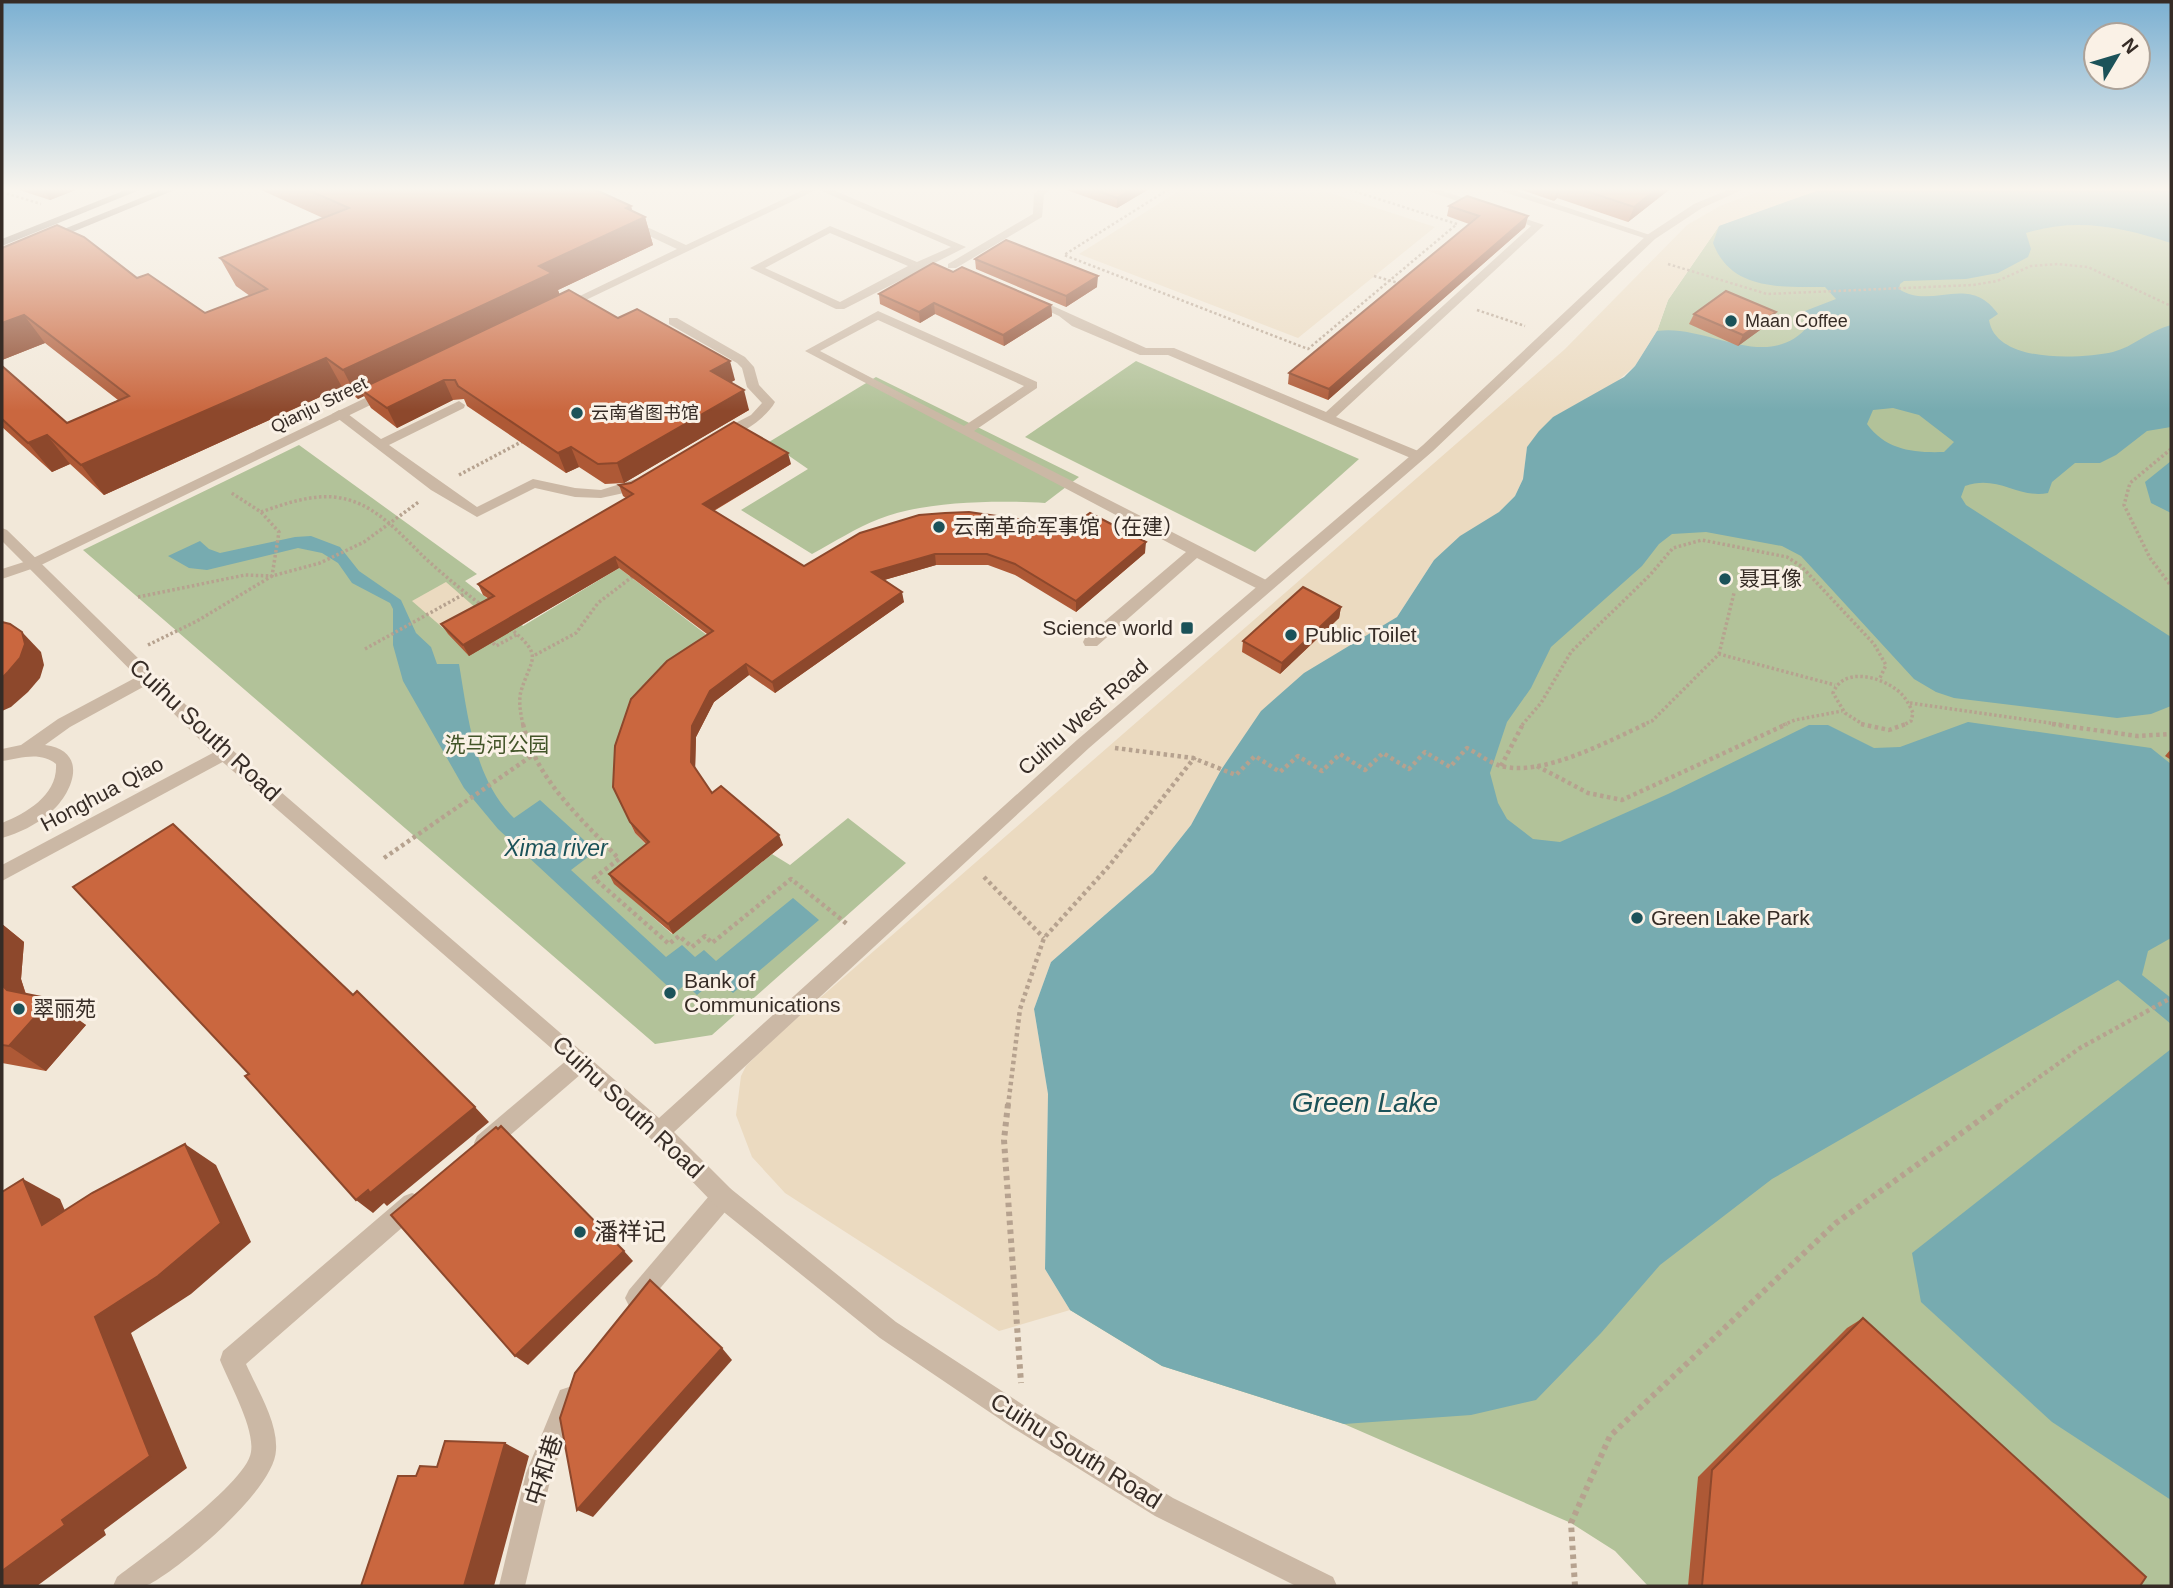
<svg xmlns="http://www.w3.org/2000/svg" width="2173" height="1588" font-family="Arial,'Noto Sans SC',sans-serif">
<rect width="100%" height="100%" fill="#f2e8d9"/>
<g fill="#b2c299">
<polygon points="1822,189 2171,189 2171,1586 1648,1586 1615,1551 1571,1523 1344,1424 1162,1366 1070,1310 1657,331 1668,300 1719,226"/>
<polygon points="1136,361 1359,459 1255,552 1025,437"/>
<path d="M 876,377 L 1079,477 L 1045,503 C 998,500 922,501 879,519 C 856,528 834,542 812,554 L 741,510 L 808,469 L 769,442 Z"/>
<polygon points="299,445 477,574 465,581 523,626 619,568 716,642 620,757 618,797 635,833 654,853 615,884 672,934 772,854 790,865 848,818 906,863 712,1035 655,1044 83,550"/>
</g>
<g fill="#ebdac0">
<polygon points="1182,189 1318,189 1435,227 1298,338 1079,254"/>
<polygon points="1766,189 1822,189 1719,226 1668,300 1657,331 1635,366 1609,388 1553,417 1527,447 1523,479 1515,496 1499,512 1434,560 1397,617 1224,767 1191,825 1153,873 1051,962 1034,1009 1048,1094 1045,1269 1070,1310 999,1331 785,1193 752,1157 736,1115 741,1076 746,1066 782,1031 1565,349 1687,225 1720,206"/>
<polygon points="446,582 477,609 443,628 412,601"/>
</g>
<g fill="#77abb0" fill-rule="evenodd">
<path d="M 1822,189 L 2171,189 L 2171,243 C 2122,227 2077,217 2026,233 L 2031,249 L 2028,257 L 1998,273 L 1966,279 L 1904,281 L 1900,284 L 1899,289 C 1931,311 1969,272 1998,314 L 1989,320 C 1996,364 2080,359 2113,352 C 2133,347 2150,330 2171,325 L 2171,427 L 2147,431 L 2116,455 L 2100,463 L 2075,463 L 2052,482 L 2048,493 C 2018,499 1998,474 1965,486 L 1961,497 L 1966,505 L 2171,637 L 2171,706 L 2151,714 L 2117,718 L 1954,698 L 1936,692 L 1914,679 L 1801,556 L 1782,546 L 1706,532 L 1672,534 L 1659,544 L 1642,566 L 1551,647 L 1531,688 L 1507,722 L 1490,773 L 1498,803 L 1507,819 L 1533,839 L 1560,842 L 1668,794 L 1809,725 L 1828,725 L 1874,748 L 1900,747 L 1968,722 L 2151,748 L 2171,764 L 2171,938 L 2148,951 L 2142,975 L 2171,998 L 2171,1024 L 2118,980 L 1772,1179 L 1660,1265 L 1601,1333 L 1536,1400 L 1471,1415 L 1344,1424 L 1162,1366 L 1070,1310 L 1045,1269 L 1048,1094 L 1034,1009 L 1051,962 L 1153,873 L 1191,825 L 1221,770 L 1261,711 L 1304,673 L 1397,617 L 1434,560 L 1460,536 L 1499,512 L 1515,496 L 1523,479 L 1527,447 L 1539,431 L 1553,417 L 1624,377 L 1635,366 L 1657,331 C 1707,323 1768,375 1809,325 L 1805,311 L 1836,299 L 1825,287 C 1782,287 1731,291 1713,243 L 1719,226 ZM 1893,408 L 1919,415 L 1954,442 L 1944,452 C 1913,453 1886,450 1867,424 L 1873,410 Z"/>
<polygon points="2171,461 2171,513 2151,503 2145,482"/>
<path d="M 311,536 L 340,547 L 359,571 L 401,600 L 416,633 L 431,647 L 437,664 L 459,664 C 468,717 474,779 514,818 L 540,800 L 596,851 L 571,870 L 666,957 L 682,945 L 695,957 L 704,950 L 716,961 L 793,898 L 819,920 L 733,993 L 717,978 L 697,995 L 686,984 L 675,993 L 498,829 L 464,788 L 403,681 L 393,645 L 393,609 L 390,603 L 352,583 L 338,563 L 322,553 L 298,548 L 207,570 L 189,568 L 168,556 L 200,541 L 209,549 L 220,553 L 295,537 Z"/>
<polygon points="2171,1049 2171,1500 2052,1422 1921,1302 1912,1253"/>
</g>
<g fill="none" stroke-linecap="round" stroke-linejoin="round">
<g stroke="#b6a28f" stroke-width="2.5" stroke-dasharray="2.5 2.5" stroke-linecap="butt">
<polyline points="1169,189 1064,255 1308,349 1457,224 1347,189"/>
<polyline points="2,192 41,204"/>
<polyline points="1668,264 1767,294 1973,285 1997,281 2031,266 2058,264 2088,267 2171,306"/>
<polyline points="1374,276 1402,284"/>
<polyline points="1477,310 1525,326"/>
</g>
<g stroke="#b6a28f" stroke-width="3.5" stroke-dasharray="2.5 2.5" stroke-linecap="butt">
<polyline points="2171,449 2130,483 2124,505 2150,558 2171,586"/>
<polyline points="459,475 523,441"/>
<path d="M 261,512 C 284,504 309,495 334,497 C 374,501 399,533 426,559 C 445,576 464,592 484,607"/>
<polyline points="138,597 245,575 272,576 279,532 261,512 230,492"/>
<path d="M 510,628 C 544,657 532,656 521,691 C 518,702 521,715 523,725"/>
<polyline points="493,643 496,646 518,634"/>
<polyline points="148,645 197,621 272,576 320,563 364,542 420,501"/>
<polyline points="365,649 466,593"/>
<polyline points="1719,654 1734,593"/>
<polyline points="535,655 576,633 598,603 632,577"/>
<polyline points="1910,703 2064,725"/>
<polyline points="1522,725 1541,703 1571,652 1650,575 1673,548 1702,540 1787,557 1801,566 1874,644 1886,665 1879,680"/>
<polyline points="1642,725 1652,721 1719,654 1835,685"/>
<polyline points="1783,725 1795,720 1842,711"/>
<path d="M 1864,725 L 1845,713 L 1833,693 C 1843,667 1879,676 1897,690 C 1905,696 1909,704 1913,713 L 1911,721 L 1904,725"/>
</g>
<g stroke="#b6a28f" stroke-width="4.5" stroke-dasharray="3.5 3.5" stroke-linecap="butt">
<path d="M 523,724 C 536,780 581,818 619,859 L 594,878 L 669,944 L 679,936 L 692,947 L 705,936 L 712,943 L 791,879 L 847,924"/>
<polyline points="1861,724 1889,730 1906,724"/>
<polyline points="2052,724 2137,736 2171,734"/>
<path d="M 1115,748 L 1193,758 L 1236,775 L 1255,756 L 1280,772 L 1298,756 L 1322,771 L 1340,754 L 1365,770 L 1383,753 L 1409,769 L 1425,752 L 1450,767 L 1467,748 C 1477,753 1490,763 1501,766 C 1543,777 1608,741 1646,724"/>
<polyline points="1501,766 1523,724"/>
<polyline points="1537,766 1588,793 1622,800 1787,724"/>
<polyline points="384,858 533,755"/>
<polyline points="984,877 1044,938"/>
<polyline points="1008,1106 1020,1009 1044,938 1109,866 1195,757"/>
<polyline points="1999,1106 2080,1048 2171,998"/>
</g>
<g stroke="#b6a28f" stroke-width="6" stroke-dasharray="4.5 4.5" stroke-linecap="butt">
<polyline points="1008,1104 1004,1140 1021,1383"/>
<polyline points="1575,1586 1571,1523 1610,1436 1836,1223 2002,1104"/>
</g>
<g fill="#cbb8a5" fill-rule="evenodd">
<path d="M 817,189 L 831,189 L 966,247 L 844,309 L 836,309 L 750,268 L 830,226 L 917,262 L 951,247 ZM 830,233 L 908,266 L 840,302 L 765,268 Z"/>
<polygon points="1039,189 1051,189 1044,195 1042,217 956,268 948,268 948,264 1033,214 1034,194"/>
<polygon points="1422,189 1437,189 1544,225 1336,417 1423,453 1423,459 1413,459 1168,355 1140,355 1072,326 1059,316 1023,299 1033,297 1146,348 1174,348 1326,412 1531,226"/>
<path d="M 878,311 L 1037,382 L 1037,388 L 974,431 L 1270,582 L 1273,586 L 1270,590 L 1260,590 L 1197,558 L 1097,646 L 1085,646 L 1083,642 L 1085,638 L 1186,552 L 805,351 ZM 878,320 L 1024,386 L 964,426 L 820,351 Z"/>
<path d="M 669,318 L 677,318 L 745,357 L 754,367 L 759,385 L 775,402 C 767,418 734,441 716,439 L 716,433 L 751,415 L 762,403 L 747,387 L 742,368 L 737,363 L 669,324 Z"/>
<polygon points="459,401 465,405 464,408 389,445 477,507 533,479 575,488 601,490 642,477 649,481 633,491 601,498 575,497 535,488 477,517 431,490 332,414 339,410 344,411 381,439"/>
<path d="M 148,671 L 156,677 L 154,681 L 70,727 L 45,745 C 89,751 74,792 50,813 C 36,825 19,833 2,838 L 2,823 C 27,813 58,795 56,764 C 41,751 20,758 2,761 L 2,749 L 21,745 L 58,719 Z"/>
<polygon points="581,1052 588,1054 591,1061 588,1068 493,1150 485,1153 477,1150 474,1143 477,1136 574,1054"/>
<path d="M 412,1193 L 420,1196 L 423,1204 L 420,1212 L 246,1364 C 257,1389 278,1422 276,1450 C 275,1489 183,1566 150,1584 C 141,1588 123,1586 113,1586 L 117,1577 C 144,1556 247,1483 251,1452 C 255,1428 229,1383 220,1360 L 223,1351 L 404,1196 Z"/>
</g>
<g fill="#cbb8a5" fill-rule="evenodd">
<polygon points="805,189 818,189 567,309 557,307 677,249 626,225 626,221 634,221 686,245"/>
<polygon points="1495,189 1511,189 1656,237 1647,239"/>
<polygon points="386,388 392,392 391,395 37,567 2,579 2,569 27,561"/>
<polygon points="224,747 230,748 233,753 230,758 2,881 2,865"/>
<polygon points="723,1186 731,1189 734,1197 731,1205 645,1306 637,1310 629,1306 625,1298 629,1290 715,1189"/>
<polygon points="569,1387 578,1390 581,1399 552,1473 525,1586 499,1586 526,1473 560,1390"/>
</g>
<polygon fill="#cbb8a5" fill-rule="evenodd" points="1730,189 1744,189 1702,208 1655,239 1433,451 1089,748 674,1132 731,1189 896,1322 1031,1410 1173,1498 1333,1577 1337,1586 1296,1586 1155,1516 1013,1428 880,1338 715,1205 651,1139 574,1068 218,758 2,541 2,528 7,530 230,748 659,1118 1077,740 1423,445 1647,235 1694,204"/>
<g fill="#9e8776" fill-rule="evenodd">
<polygon points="128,189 142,189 2,246 2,239"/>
<polygon points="163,189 177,189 2,261 2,254"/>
</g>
</g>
<g fill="#ae5936">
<polygon points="16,189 78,189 50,200"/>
<polygon points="259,189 594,189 631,206 632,211 645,217 653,245 558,290 559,294 618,318 735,380 731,382 749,410 624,483 605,484 579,467 566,473 467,406 464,399 453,400 397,428 371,408 364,396 358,399 342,387 104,495 70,464 52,472 2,427 2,366 67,423 118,400 45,343 2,360 2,248 137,278 205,313 250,296 236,286 220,258 323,218"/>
<polygon points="1064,189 1149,189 1117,208"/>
<polygon points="1519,189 1670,189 1628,222 1557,198 1554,201"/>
<polygon points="1449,206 1528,216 1525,227 1328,400 1288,384 1289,373 1469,224 1447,216"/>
<polygon points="975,259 1097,287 1066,307 976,269"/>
<polygon points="953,272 1051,305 1052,316 1004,346 935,314 920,323 880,304 879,294"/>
<polygon points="1694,314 1771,322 1738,346 1689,324"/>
<polygon points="791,464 714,511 804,566 1060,534 1145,553 1076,612 1015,575 988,565 936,565 884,580 904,602 775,693 749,675 714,702 696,737 695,768 712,793 783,845 673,934 614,884 609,874 647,845 635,833 613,787 707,634 619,568 469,656 448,634 441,624 489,599 483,595 478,584 626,498 623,496 619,485"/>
<polygon points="1341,607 1339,618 1280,674 1242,652 1243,641"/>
<polygon points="2171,749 2171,760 2165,756"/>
<polygon points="2,924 24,942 21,979 26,994 86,1025 46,1071 2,1063"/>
<polygon points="1863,1318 2140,1586 1688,1586 1698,1477 1847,1328"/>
</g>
<g fill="#8d482c">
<polygon points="43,189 78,189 50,200"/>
<polygon points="1132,189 1149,189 1117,208 1117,198"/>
<polygon points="1558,189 1560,189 1557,198 1554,201"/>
<polygon points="1657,189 1670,189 1628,222 1634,207"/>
<polygon points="631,206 635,222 645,217 653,245 558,290 562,301 360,389 364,396 358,399 343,370 539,266"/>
<polygon points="1528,216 1525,227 1328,400 1329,389"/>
<polygon points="1098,276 1097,287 1066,307 1066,296"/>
<polygon points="934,303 935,314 920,323 919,312"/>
<polygon points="1051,305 1052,316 1004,346 1003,335"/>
<polygon points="1776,312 1771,322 1738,346 1743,335"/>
<polygon points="24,315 45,343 2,360 2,323"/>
<polygon points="326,358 342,387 104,495 81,465"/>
<polygon points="730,361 735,380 716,391 711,371"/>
<polygon points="444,380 453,400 397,428 387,408"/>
<polygon points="744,390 749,410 624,483 617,463"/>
<polygon points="47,435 70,464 52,472 28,443"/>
<polygon points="571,447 579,467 566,473 558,453"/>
<polygon points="788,453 791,464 706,515 703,504"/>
<polygon points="1146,542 1145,553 1076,612 1076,601"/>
<polygon points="935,554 936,565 874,583 872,572"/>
<polygon points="615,557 619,568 469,656 463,645"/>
<polygon points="902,592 904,602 775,693 772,682"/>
<polygon points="1341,607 1339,618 1280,674 1282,663"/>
<polygon points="22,632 41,652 44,665 40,678 28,692 11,707 2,711 2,678"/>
<polygon points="746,664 749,675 714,702 696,737 695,773 691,762 692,726 710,691"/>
<polygon points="779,835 783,845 673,934 668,924"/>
<polygon points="2,924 24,942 21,979 28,1002 51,999 86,1025 46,1071 9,1046 7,990 2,985"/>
<polygon points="475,1107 489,1122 387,1206 384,1203 373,1213 356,1200"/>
<polygon points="185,1144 216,1165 251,1242 191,1294 131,1333 187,1468 104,1530 106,1535 37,1586 2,1586 2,1571 62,1520 95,1317"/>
<polygon points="23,1179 60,1199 79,1244 42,1225"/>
<polygon points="624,1251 633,1261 528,1365 515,1356"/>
<polygon points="722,1348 732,1360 593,1517 577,1510"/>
<polygon points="505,1443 529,1456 494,1586 464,1586"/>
</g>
<g fill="#ca673f" stroke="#8d482c" stroke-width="2">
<polygon points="306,189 594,189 631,206 626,208 645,217 539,266 552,273 343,370 326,358 81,465 47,435 28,443 2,419 2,366 67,423 129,396 24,315 2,323 2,248 57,225 84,237 137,278 148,274 205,313 267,289 220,258 349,208"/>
<polygon points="1093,189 1132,189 1117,198"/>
<polygon points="1580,189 1657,189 1634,207"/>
<polygon points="1467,196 1528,216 1329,389 1289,373 1479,216 1449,206"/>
<polygon points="1006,240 1098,276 1066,296 975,259"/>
<polygon points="933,263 953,272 962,267 1051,305 1003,335 934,303 919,312 879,294"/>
<polygon points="569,290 618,318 637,309 730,361 711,371 744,390 617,463 598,464 571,447 558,453 458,386 455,380 444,380 387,408 360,389"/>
<polygon points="1726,291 1776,312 1743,335 1694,314"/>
<polygon points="734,422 788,453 703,504 804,566 860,533 919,515 945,513 969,512 1018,519 1060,534 1090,513 1146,542 1076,601 1015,564 987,554 935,554 872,572 902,592 772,682 746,664 710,691 692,726 691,762 712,793 721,786 779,835 668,924 609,874 649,842 630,822 613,787 615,746 631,699 667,661 713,631 615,557 463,645 441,624 494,596 478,584 633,494 619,485 631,483"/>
<polygon points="1303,587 1341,607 1282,663 1243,641"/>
<polygon points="2,622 10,624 22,632 25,644 20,658 8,672 2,678"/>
<polygon points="173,824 353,995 357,991 475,1107 370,1193 368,1190 356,1200 245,1076 249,1074 73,887"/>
<polygon points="2,985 7,990 51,999 9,1046 2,1045"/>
<polygon points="501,1126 624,1251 515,1356 391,1215 496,1127 498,1129"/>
<polygon points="185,1144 221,1223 158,1276 95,1317 150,1456 62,1520 65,1525 2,1571 2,1192 23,1179 42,1225 92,1193"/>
<polygon points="650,1280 722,1348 577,1510 560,1418 575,1373"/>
<polygon points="1863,1318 2146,1577 2140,1586 1702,1586 1712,1470"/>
<polygon points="445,1441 505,1443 464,1586 361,1586 398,1476 416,1476 420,1466 437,1467"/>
</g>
<linearGradient id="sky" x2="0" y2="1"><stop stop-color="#7bb0d2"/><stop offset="0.46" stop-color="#f9f5ee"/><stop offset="1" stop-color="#f9f5ee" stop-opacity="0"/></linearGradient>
<rect width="2173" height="411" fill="url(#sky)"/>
<g fill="#1b5259" stroke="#faf1e6" stroke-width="2.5">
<circle cx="1731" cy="321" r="7"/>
<circle cx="577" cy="413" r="7"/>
<circle cx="939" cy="527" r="7"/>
<circle cx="1725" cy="579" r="7"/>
<rect x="1180" y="621" width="14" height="14" rx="3.5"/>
<circle cx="1291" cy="635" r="7"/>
<circle cx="1637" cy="918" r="7"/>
<circle cx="670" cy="993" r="7"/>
<circle cx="19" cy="1009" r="7"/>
<circle cx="580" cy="1232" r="7"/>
</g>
<g text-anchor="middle" stroke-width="6" stroke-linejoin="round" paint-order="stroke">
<g font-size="18" fill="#362c26" stroke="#faf1e6" text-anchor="start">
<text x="1745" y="327">Maan Coffee</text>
<text x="591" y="419">云南省图书馆</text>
</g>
<g font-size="18" fill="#362c26" stroke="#faf1e6">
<text transform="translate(319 405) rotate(-26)" y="6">Qianju Street</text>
</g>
<g font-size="21" fill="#362c26" stroke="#faf1e6" text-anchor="start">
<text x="953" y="534">云南革命军事馆（在建）</text>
<text x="1739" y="586">聂耳像</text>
<text x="1173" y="635" text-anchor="end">Science world</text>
<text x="1305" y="642">Public Toilet</text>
<text x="1651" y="925">Green Lake Park</text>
<text x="684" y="988">Bank of<tspan x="684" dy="24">Communications</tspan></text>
<text x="33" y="1016">翠丽苑</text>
</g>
<g font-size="21" fill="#362c26" stroke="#faf1e6">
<text transform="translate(1083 717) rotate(-41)" y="7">Cuihu West Road</text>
<text transform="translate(102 794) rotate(-28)" y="7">Honghua Qiao</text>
</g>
<g font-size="21" fill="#435529" stroke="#faf1e6">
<text x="497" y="752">洗马河公园</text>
</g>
<g font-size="23" font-style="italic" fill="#1b5259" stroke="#faf1e6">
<text x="556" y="856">Xima river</text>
</g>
<g font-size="24" fill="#362c26" stroke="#faf1e6">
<text transform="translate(205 730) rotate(43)" y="8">Cuihu South Road</text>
<text transform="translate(628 1107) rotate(43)" y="8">Cuihu South Road</text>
<text transform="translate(1076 1451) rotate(32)" y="8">Cuihu South Road</text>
<text transform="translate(544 1470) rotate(-72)" y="8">中和巷</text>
</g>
<g font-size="24" fill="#362c26" stroke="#faf1e6" text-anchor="start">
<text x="594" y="1240">潘祥记</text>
</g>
<g font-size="28" font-style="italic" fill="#1b5259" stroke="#faf1e6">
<text x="1365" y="1112">Green Lake</text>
</g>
</g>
<rect width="2173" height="1588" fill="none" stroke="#362c26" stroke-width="7"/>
<g transform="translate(2117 56) rotate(52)"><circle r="33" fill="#faf1e6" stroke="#aca299" stroke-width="2"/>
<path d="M0-5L12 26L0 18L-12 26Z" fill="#1b5259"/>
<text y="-10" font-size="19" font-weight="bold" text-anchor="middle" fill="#362c26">N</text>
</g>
</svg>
